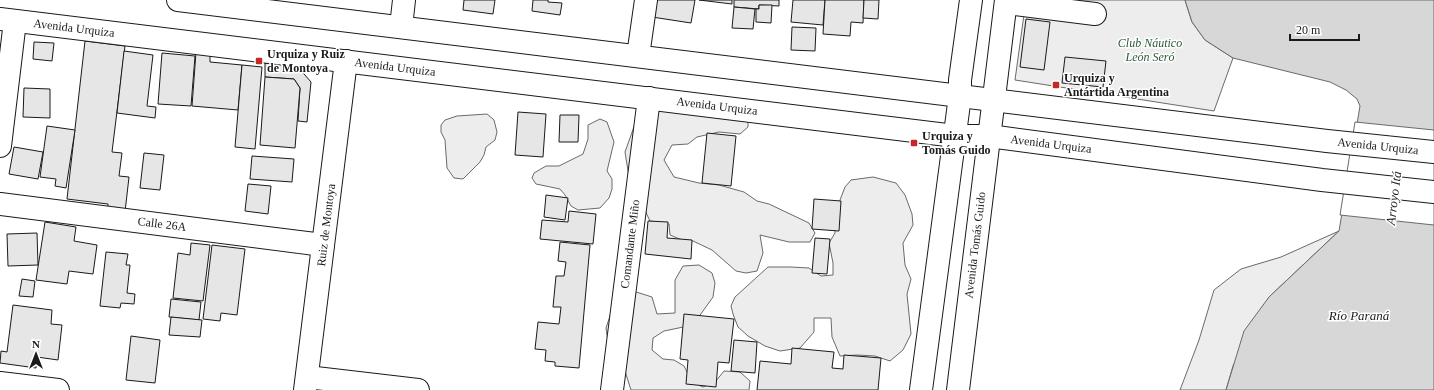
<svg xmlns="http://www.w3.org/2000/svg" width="1434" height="390" font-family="Georgia,serif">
<rect width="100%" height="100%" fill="#fff"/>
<g fill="#ededed" stroke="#6a6a6a">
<polygon points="1026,0 1185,0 1192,22 1205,40 1233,58 1214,111 1015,80"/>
<polygon points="658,108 748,120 748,127 740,134 719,132 697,137 688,144 672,145 664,160 674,177 699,183 719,185 744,192 757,201 769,204 809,223 815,233 810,242 789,242 760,235 763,253 757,271 746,273 736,271 712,250 693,241 682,240 670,235 669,224 650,221 629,177 625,152 635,124"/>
<polygon points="487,114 494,120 497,132 495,140 486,147 484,155 480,162 463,179 454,178 447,168 445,140 441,132 441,125 445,120 457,116"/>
<polygon points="600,119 607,122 614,142 607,171 612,179 612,189 609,198 600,208 578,210 571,206 565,195 560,189 536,184 532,178 534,173 546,166 559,166 583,154 588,139 588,125"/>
<polygon points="873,177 896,183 905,195 912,214 913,225 903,243 905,265 911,279 907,294 911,334 903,350 890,361 875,356 857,355 840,356 832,337 831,318 814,318 814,332 800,348 780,351 765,346 748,336 738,327 733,314 731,306 735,297 768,267 791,267 809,268 821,276 833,275 833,263 829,243 835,233 835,213 845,187 851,180"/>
<polygon points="1339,231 1269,297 1233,366 1226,390 1180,390 1199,340 1214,290 1241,269 1281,257"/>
<polygon points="699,265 712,273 715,283 713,297 693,325 664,331 653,338 652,350 663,359 674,360 684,366 692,382 703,387 715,382 724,371 740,372 750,381 749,390 631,390 624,368 608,342 606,328 612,310 633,291 652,297 657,314 675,313 675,280 683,266"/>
</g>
<polygon fill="#d7d7d7" stroke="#6a6a6a" points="1185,0 1434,0 1434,390 1226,390 1244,331 1269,297 1339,231 1360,106 1357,99 1346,90 1330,82 1233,58 1205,40 1192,22"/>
<polygon fill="#fff" stroke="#6a6a6a" points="1355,122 1434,130 1434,225 1340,215"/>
<g fill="#e6e6e6" stroke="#1a1a1a">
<polygon points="464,0 495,0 493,14 463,10"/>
<polygon points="533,0 548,0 548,2 562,3 560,15 532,11"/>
<polygon points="655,0 695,0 691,23 652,17"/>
<polygon points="699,0 732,0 732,4"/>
<polygon points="734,0 779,0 779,6 759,5 759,9 734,7"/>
<polygon points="793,0 825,0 823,25 791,22"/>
<polygon points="825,0 864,0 863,23 851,22 850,36 823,34"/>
<polygon points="864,0 879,0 878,19 863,18"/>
<polygon points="759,5 772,5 771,23 756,22 756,9 759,9"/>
<polygon points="734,7 755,9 753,29 732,28"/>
<polygon points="1026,19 1050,22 1044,70 1020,67"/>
<polygon points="792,27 816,28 815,51 791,50"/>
<polygon points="85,41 125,46 112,152 122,153 119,176 129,177 125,212 108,210 108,204 67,199"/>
<polygon points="34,42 54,43 52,61 33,59"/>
<polygon points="124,51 153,55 147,106 156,107 155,118 117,113"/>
<polygon points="196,52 210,53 210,62 242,65 238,110 192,106"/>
<polygon points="162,53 195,56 191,106 158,104"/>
<polygon points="1065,57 1106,61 1103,87 1062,83"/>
<polygon points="265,63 297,66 311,82 307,122 298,121 300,88 294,79 265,77"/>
<polygon points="242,65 262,67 255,149 235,147"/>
<polygon points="265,77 294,79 300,88 295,148 260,145"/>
<polygon points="24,88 50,89 50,118 23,117"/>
<polygon points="518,112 546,114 543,157 515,155"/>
<polygon points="560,115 579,115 578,142 559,142"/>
<polygon points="47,126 75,130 66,188 55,186 56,179 40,177"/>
<polygon points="707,133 736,136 731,186 702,183"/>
<polygon points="14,147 43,152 38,179 9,174"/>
<polygon points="144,153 164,155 160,190 140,188"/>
<polygon points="252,156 294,159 292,182 250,179"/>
<polygon points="248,184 271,186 268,214 245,211"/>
<polygon points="546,195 568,198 565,220 544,217"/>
<polygon points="814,199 841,201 839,231 812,229"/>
<polygon points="569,211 596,214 593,244 540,239 542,220 568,222"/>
<polygon points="648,221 668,222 667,238 692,240 691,259 645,254"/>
<polygon points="45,222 76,227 74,241 97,245 93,274 69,271 67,284 36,280"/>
<polygon points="37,233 38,265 8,266 7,234"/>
<polygon points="815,238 830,239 827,274 812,273"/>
<polygon points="560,242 590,245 579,368 555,366 555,362 545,361 546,350 535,349 538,322 559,324 561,307 553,307 556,276 564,276 566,262 558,261"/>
<polygon points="191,243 210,245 203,301 173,298 178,253 190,255"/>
<polygon points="212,245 245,249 237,315 221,313 220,321 203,319"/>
<polygon points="106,252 128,254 126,265 130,265 127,293 135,294 134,304 121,303 120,308 100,306"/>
<polygon points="22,279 35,281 33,297 19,296"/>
<polygon points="171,299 201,302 199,320 169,317"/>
<polygon points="13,305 52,310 51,324 62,325 58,360 37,357 36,368 0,363 1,351 7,352"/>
<polygon points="684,314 734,319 729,363 718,362 716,387 686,384 688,360 680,359"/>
<polygon points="171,317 202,320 200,337 169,335"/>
<polygon points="131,336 160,340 155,383 126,380"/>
<polygon points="734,340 757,342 755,373 731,371"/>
<polygon points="792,348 834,352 832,368 843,369 844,355 881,358 878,390 757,390 760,361 791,364"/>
</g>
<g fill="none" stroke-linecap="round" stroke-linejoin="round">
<g stroke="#1a1a1a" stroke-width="24">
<g id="minor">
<polyline points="1006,3 1095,14"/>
<polyline points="401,27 404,0"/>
<polyline points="638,56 646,0"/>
<polyline points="0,146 15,21"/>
<polyline points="0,204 323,245"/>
<polyline points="307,377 418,390"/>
<polyline points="0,383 58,390"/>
<polyline points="305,390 346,61"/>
<polyline points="612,390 649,98"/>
</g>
</g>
<g stroke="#1a1a1a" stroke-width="24">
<g id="major">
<polyline points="178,0 1327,141 1434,152"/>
<polyline points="0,19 955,136 989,136 1322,180 1434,192"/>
<polyline points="921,390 960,96 960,80 971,0"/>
<polyline points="958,390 1006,0"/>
</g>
</g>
<use href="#minor" stroke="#fff" stroke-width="22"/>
<use href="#major" stroke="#fff" stroke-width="22"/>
</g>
<g fill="#c62828" stroke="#fff" stroke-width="1.5">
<rect x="255" y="57" width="8" height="8" rx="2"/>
<rect x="1052" y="81" width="8" height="8" rx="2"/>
<rect x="910" y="139" width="8" height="8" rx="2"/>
</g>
<g text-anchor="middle" stroke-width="3" stroke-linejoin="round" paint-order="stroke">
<g font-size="12" fill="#1a1a1a" stroke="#fff">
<text transform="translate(74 28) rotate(7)" y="4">Avenida Urquiza</text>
<text transform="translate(395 67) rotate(7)" y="4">Avenida Urquiza</text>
<text transform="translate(717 106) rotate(7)" y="4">Avenida Urquiza</text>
<text transform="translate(1051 144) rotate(7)" y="4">Avenida Urquiza</text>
<text transform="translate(1378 146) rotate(6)" y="4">Avenida Urquiza</text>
<text transform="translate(162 224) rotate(7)" y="4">Calle 26A</text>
<text transform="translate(326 225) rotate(-83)" y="4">Ruiz de Montoya</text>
<text transform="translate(630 244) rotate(-83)" y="4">Comandante Miño</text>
<text transform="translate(975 245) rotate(-83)" y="4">Avenida Tomás Guido</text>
</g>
<g font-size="12" font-style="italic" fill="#2b5a34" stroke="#fff">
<text x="1150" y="47">Club Náutico<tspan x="1150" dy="14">León Seró</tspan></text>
</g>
<g font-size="12" font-weight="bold" fill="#1a1a1a" stroke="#fff" text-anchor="start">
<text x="267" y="58">Urquiza y Ruiz<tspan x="267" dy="14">de Montoya</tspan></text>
<text x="1064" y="82">Urquiza y<tspan x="1064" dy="14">Antártida Argentina</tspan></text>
<text x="922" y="140">Urquiza y<tspan x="922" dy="14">Tomás Guido</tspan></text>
</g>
<g font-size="13" font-style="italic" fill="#1a1a1a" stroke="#fff">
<text transform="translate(1393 198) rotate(-83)" y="5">Arroyo Itá</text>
<text x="1359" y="320">Río Paraná</text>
</g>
</g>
<g transform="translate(36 354)" stroke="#ffffff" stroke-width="3" paint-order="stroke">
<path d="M0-3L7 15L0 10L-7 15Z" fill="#1a1a1a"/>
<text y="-6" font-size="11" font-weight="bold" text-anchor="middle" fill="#1a1a1a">N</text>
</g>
<path d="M1290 34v6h69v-6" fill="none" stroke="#1a1a1a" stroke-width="2"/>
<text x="1296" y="34" font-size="12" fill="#1a1a1a" stroke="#ffffff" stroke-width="3" paint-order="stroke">20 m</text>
</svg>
